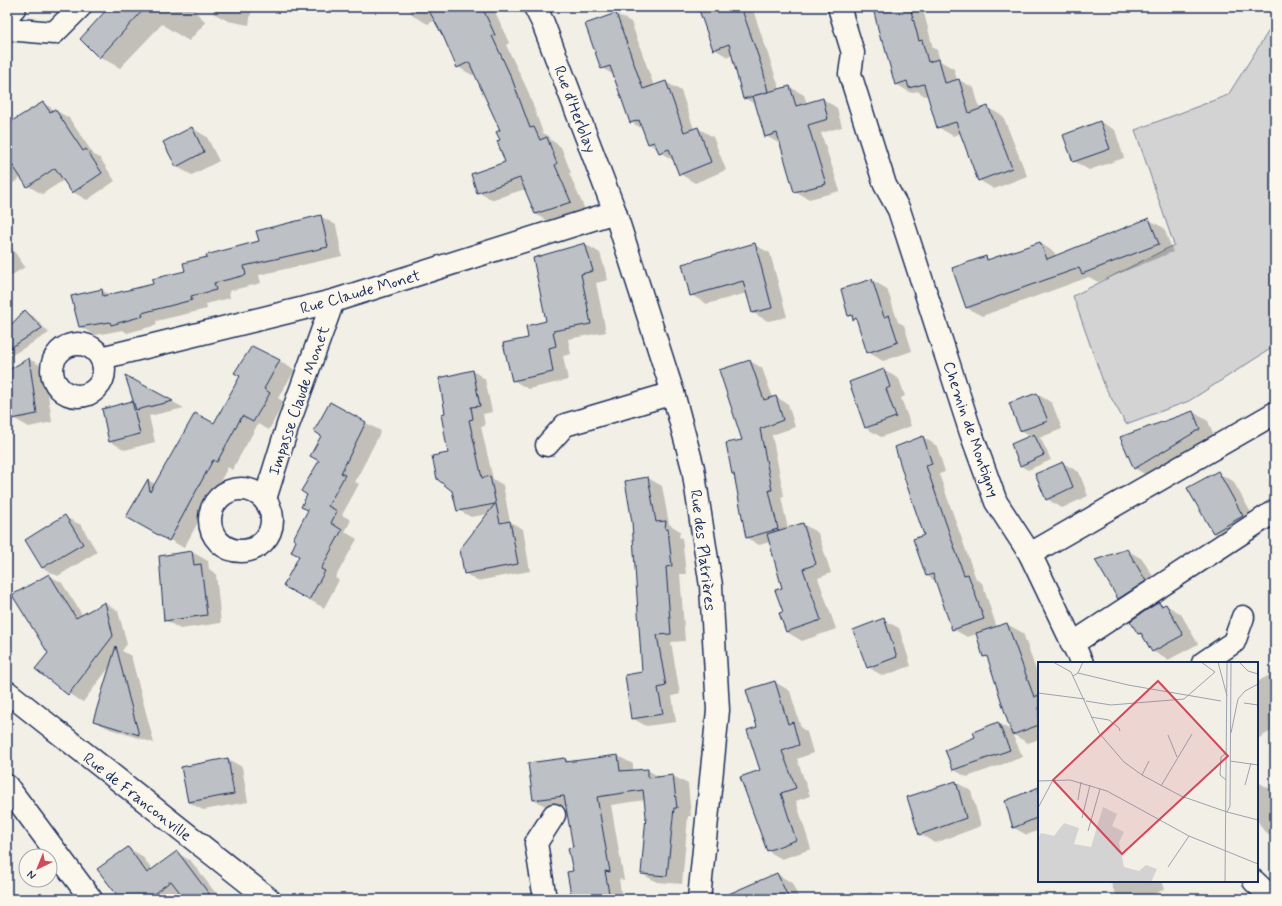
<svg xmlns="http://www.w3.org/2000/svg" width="1282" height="906" font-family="Mynerve,sans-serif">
<rect width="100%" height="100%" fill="#f2efe6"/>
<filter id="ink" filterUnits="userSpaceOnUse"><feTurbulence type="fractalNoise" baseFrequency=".025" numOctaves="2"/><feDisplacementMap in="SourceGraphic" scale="8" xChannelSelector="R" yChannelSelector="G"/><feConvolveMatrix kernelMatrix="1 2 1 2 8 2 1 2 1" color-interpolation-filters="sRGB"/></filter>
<g filter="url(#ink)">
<polygon fill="#d2d3d2" stroke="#768198" points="1275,21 1275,346 1189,401 1126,424 1105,387 1073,296 1174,245 1135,130 1228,95"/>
<g fill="#0003">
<polygon points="111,7 190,7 206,22 189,41 169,29 162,24 120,68 100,57"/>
<polygon points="214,7 252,7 249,25 228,21 213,13"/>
<polygon points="409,7 493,7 509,43 506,45 527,89 543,133 549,136 551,140 561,147 571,173 569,173 585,210 550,222 535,214 525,189 492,200 478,192 506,162 501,140 501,130 476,74 472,75 458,67 435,20 428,24 413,16"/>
<polygon points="699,7 752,7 780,90 790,87 804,95 807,104 823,99 837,108 842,127 821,133 840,191 809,199 795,191 780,144 766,136 757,105 744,98 733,55 728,57 714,49"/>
<polygon points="897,7 914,7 924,13 933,48 937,50 940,61 954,69 957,80 959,80 974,88 980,110 988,108 1003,116 1027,176 994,189 979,180 961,133 953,136 938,127 928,95 925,96 917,91 911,93 896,84"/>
<polygon points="616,14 631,22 654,86 666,82 681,91 694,129 698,128 713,137 726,170 695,183 680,174 674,161 660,152 658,149 649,144 644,130 631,122 614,75 602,68"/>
<polygon points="43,103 69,118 94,155 100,158 115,181 87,200 73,192 64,180 42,194 28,186 22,177 7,187 7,128"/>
<polygon points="1100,122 1115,130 1124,158 1089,170 1074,161"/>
<polygon points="192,128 207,137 219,161 192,175 177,167 165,142"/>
<polygon points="320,216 336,225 342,256 259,275 261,283 229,291 230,298 206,304 207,309 156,321 157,325 127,333 123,330 95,335 80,327 101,290 111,295 155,285"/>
<polygon points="1149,220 1164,228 1173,252 1098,282 1089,277 982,316 967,308 953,268 985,257 991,260 1040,243 1054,252 1056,256"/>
<polygon points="7,241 25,267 7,278"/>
<polygon points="585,244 600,253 608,280 596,283 606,332 568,339 571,354 563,356 568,380 528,389 513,380 530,339 547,322"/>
<polygon points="755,245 770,253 787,317 768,321 753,313 747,293 707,304 691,295"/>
<polygon points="872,280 887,289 898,322 904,325 912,351 883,361 868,352 858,321 849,315"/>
<polygon points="25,312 33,316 49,333 7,358 7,331"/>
<polygon points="252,347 295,370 278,398 284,402 269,430 258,424 232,470 228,467 184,548 128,516 148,480 155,484 214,424 242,376"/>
<polygon points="29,359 44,367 52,422 29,427 13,418 12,408 8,406 7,372"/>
<polygon points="750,361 762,368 773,398 776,397 788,404 795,427 772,435 784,496 781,497 788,529 803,524 818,533 831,573 818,578 836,629 802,641 787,632 780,614 784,613 783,588 770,542 759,545 747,538 743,441"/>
<polygon points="884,370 899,379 905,396 901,398 911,426 881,437 866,428 850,382"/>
<polygon points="473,371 485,379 492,412 483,414 485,426 481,427 493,479 503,485 510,522 523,529 530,571 477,581 465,573 488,514 471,517 458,510 449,453 446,414"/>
<polygon points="127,377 184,408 149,416 155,442 125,450 109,441 103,409 132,402 135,403"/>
<polygon points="1037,394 1052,403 1062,429 1039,438 1041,439 1051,460 1028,470 1021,466 1031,436 1021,430"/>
<polygon points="330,404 381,431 355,482 359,484 342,515 351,520 345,532 357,539 335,578 339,580 324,608 299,594 300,556 310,510 309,494 320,461 323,435"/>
<polygon points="1193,412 1208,421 1215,438 1150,477 1134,468"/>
<polygon points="923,437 937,446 945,472 939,474 976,579 982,583 997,628 1007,624 1023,633 1039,679 1039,739 1028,743 1012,734 1023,757 967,777 954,770 977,738 998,723 1012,731 989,659 984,656 977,634 967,637 953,629 937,582 927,576 914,540 925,536"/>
<polygon points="1063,463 1079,472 1088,496 1062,508 1047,499 1036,475"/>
<polygon points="1218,473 1233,481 1258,525 1229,541 1214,533 1188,488"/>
<polygon points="648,478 662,486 669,524 680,531 679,537 682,538 686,574 680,574 685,641 671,642 680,694 672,696 676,722 646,726 632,718 643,673"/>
<polygon points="65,517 81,525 97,552 58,576 43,568 26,540"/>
<polygon points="7,531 13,542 7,545"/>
<polygon points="1127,550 1142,559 1161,589 1134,607 1119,598"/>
<polygon points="192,552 208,561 209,569 216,574 221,623 180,629 165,620 160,557"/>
<polygon points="49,575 62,583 83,616 105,603 118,611 127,644 122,651 131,656 154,743 110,729 94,721 111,665 83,702 69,694 37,669 49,653"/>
<polygon points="1159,603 1164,606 1166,605 1181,614 1198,644 1168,660 1152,651 1145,637 1138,634"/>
<polygon points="884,620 899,628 911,666 883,676 868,667"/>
<polygon points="1275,672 1275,729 1257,739 1257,682"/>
<polygon points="775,682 790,691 801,728 807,732 813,753 797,759 810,796 796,801 811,849 782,859 768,851 758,728"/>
<polygon points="618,756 633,764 633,771 647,770 660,777 673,776 688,784 691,816 688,816 682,884 657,882 642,874 647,816 645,800 611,805 624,880 619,879 622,899 578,899 572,894 574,847 567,806 549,808 534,800 529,764 565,759 571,762"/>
<polygon points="228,759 242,767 248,802 203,810 188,802 182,768"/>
<polygon points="956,782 971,791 981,826 935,843 920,834"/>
<polygon points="1258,782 1273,791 1275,794 1275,837 1264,831 1257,820"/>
<polygon points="1039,788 1039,830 1027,835 1014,828 1006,802"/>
<polygon points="128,848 142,856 152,870 177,853 191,861 214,891 226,899 121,899"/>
<polygon points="777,874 792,883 799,899 754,899"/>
<polygon points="1110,881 1162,881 1165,889 1143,899 1122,899 1116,896"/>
<polygon points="870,892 883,899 853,899"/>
<polygon points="1032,895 1040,899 1022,899"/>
</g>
<g fill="#bdc0c4" stroke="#1b2f5e">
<polygon points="109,7 146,7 99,58 80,39"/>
<polygon points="427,7 482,7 495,35 492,36 512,79 530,128 534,127 540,140 547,137 557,164 555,165 571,202 535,214 520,178 477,193 471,174 505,162 497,141 500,140 496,132 500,130 469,62 457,68 444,38"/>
<polygon points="698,7 741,7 763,70 768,92 743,99 729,44 713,50"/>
<polygon points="894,7 910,7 919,41 922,40 928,62 939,59 945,83 959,79 969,113 988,106 1012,168 978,181 956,122 937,128 924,84 909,88 907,81 895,85 883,41 881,41 874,12"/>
<polygon points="616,13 643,89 666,81 684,132 698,127 711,162 679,175 669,149 659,153 654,142 648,144 639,120 630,123 610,66 601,69 585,24"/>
<polygon points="790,86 796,106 823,98 828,119 808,125 826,184 794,192 777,133 765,137 753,96"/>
<polygon points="43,102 50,112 55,109 83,151 86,149 102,173 72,193 55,168 27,187 7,157 7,124"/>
<polygon points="1100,121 1110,149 1073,162 1063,135"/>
<polygon points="192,127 204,152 176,167 163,142"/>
<polygon points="321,215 328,247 244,266 246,275 214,283 216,290 191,296 192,300 142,313 143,316 111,325 110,322 79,327 71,296 102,289 103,296 153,284 152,279 185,271 183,263 207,257 206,255 259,241 256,231"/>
<polygon points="1149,218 1159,244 1082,274 1079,268 966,308 952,268 986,256 987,260 1040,242 1047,259"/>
<polygon points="585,243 593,271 581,274 591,324 553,331 556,346 549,348 553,372 512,381 503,343 528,338 526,326 546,321 533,258"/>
<polygon points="755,243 772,308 752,313 743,281 690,296 682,264"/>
<polygon points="872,279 884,317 889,315 898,342 867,353 856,318 853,320 852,315 848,316 841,289"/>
<polygon points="25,310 42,328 7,350 7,329"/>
<polygon points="252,346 280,360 264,389 270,393 253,422 242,416 217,462 213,460 169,541 126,517 148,479 150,492 195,413 214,423 240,376 234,373"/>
<polygon points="29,358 37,414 12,419 10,405 7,407 7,371"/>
<polygon points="750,360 764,400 776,396 783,420 760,429 772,490 769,490 778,529 746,538 734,474 732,474 726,443 742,440 719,370"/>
<polygon points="884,369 890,387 886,389 896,417 865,428 849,382"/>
<polygon points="473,370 480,406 471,407 473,419 469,420 482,478 490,476 500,523 510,521 518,564 464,574 460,549 495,504 457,511 452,491 437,479 432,456 448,453 441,414 445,413 439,378"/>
<polygon points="125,375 173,401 136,410"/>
<polygon points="1037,393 1048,421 1020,431 1009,403"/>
<polygon points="132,401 140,434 109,442 102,409"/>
<polygon points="330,402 366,422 341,473 345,475 328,506 337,511 331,523 342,530 321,569 325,571 309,600 283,586 299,556 291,552 296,541 293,539 308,510 301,507 307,495 301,491 319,461 310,456 321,436 314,431"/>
<polygon points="1193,411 1200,429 1134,469 1120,437"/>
<polygon points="1034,434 1044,455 1020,466 1011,444"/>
<polygon points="923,436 932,464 926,466 964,575 968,574 984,619 952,630 933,574 926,576 913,539 924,535 906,483 895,447"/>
<polygon points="1063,462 1073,487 1046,500 1035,474"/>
<polygon points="1218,471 1243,516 1213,533 1187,488"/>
<polygon points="648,477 656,522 666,521 665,529 668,529 672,566 666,567 671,634 657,635 666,686 658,688 663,714 631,719 625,675 642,672 632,522 625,481"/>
<polygon points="65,515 83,544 42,568 25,540"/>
<polygon points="803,523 816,564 803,569 821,620 786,632 779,613 783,612 775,590 782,588 767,534"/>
<polygon points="1127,549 1146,581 1118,599 1095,560"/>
<polygon points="192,551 194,565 201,564 207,615 164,621 159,556"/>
<polygon points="49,574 76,618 105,602 113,636 68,695 35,669 48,653 12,595"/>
<polygon points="1159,602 1161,606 1166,604 1183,635 1152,652 1141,633 1138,634 1130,621"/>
<polygon points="884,618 897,657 867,668 853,630"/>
<polygon points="1007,623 1034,697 1039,695 1039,725 1012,735 987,656 983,657 976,633"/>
<polygon points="116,646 129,698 139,735 93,721"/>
<polygon points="775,681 788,724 793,722 799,745 782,751 796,788 781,793 796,840 767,851 740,777 760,770 747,730 757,727 746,690"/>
<polygon points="998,722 1010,750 953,770 945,750 975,737 973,732"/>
<polygon points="618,755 620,771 648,769 648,778 673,775 677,808 674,808 667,876 641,874 646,816 643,790 597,797 610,872 605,871 610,899 577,899 576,894 571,895 567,872 573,871 568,848 573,847 564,796 533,800 528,763 565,758 566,762"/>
<polygon points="228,758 234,794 188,802 181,767"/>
<polygon points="956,781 966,818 919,835 907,797"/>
<polygon points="1039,787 1039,817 1013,828 1005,801"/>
<polygon points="128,847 147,873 177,851 213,899 185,899 171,881 147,899 120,899 97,869"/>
<polygon points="777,873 789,899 717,899"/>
</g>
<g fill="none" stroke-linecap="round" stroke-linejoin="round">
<g stroke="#1b2f5e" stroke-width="25">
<g id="minor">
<polyline points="839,7 853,53 850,74 885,185 899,210 971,433 996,502 1030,554 1082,663"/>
<polyline points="7,29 54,33 80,7"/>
<circle cx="78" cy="370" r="26"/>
<polyline points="101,358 333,301 615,212"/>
<polyline points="547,445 565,425 673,393"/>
<circle cx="241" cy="520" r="31"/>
<polyline points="265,499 288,425 333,301"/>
<polyline points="1030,554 1275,413"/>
<polyline points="1072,644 1275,511"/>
<polyline points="1203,663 1234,642 1243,617"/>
<polyline points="7,692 269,899"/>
<polyline points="7,786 91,899"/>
<polyline points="1254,881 1273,899"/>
<polyline points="545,899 536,843 554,815"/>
</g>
</g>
<g stroke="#1b2f5e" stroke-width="25">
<g id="major">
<polyline points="535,7 543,23 615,212 673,393 693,468 711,586 718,710 699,899"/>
<polyline points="7,16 15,7"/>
</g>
</g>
<use href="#minor" stroke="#fbf7ec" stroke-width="22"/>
<use href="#major" stroke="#fbf7ec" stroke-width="22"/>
</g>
</g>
<g text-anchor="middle" stroke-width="3" stroke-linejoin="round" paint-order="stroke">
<g font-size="16" fill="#1b2f5e" stroke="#fbf7ec">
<text transform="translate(576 109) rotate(69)" y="6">Rue d'Herblay</text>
<text transform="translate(360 291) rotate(-16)" y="6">Rue Claude Monet</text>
<text transform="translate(298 400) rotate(-71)" y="6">Impasse Claude Monet</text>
<text transform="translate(972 429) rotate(71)" y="6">Chemin de Montigny</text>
<text transform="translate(704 550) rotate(83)" y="6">Rue des Platrières</text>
<text transform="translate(138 796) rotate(38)" y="6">Rue de Franconville</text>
</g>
</g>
<g transform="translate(1038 662)">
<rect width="220" height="220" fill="#f2efe6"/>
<path d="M 65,145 L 79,152 L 74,164 L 86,170 L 81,180 L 86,205 L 101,209 L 108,203 L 119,207 L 113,220 L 0,220 L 0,176 L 3,171 L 16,174 L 26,161 L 41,166 L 36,182 L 53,185 Z" fill="#d2d3d2"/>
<path fill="none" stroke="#9ca2b0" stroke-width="1" d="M 15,0 L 33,10 L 61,71 L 86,100 L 104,113 L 143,134 L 189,150M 180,0 L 189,34M 201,0 L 210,9 L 220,12M 40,11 L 45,0M 35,14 L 40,11 L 90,23 L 183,39M 0,31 L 47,37M 48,39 L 73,43 L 146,37 L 177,10 L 163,0M 206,41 L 220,43M 53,55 L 71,58 L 81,66 L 82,69M 193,71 L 200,37 L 207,29 L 220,22M 130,73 L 139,95M 192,99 L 220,103M 104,113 L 111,99M 188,118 L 182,113 L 183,95 L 188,91M 0,119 L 32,118 L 69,129 L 151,174 L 220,202M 207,123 L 213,101M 123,124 L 154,72M 40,138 L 43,120M 0,146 L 15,118M 189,150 L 220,158M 189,150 L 192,144 L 193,0M 44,156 L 52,123M 50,169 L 62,127M 130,205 L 151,174M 187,220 L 189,0"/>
<path fill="#d1495b" fill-opacity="0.15" stroke="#d1495b" stroke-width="2" d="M 120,19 L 190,94 L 84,192 L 15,118 Z"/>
<rect width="220" height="220" fill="none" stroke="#1b2f5e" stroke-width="2"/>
</g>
<rect width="1282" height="906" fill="none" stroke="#fbf7ec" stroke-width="24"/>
<rect x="12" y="12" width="1258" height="882" fill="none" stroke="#1b2f5e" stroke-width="1.5" filter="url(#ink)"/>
<g transform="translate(38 868) rotate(223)"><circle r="19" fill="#fbf7ec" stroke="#a1a7b3"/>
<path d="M0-3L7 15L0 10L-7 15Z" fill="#d1495b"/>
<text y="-6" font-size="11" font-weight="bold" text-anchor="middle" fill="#1b2f5e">N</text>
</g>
</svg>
